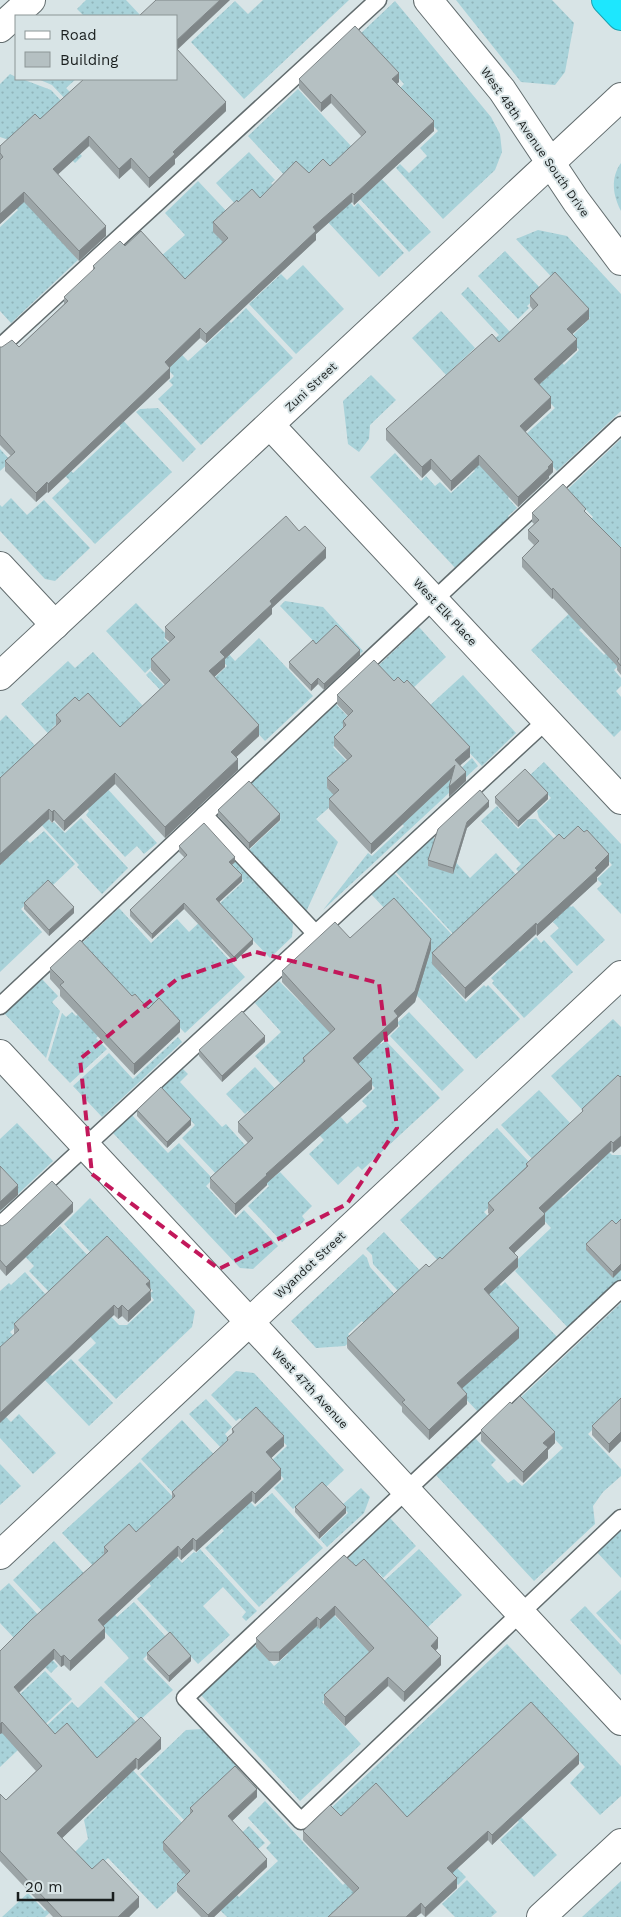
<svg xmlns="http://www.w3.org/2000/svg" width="621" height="1917" font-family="'Work Sans',sans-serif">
<defs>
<pattern id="grass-dots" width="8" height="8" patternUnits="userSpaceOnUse" patternTransform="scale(1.25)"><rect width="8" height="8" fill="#a8d2d9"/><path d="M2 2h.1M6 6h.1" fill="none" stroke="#90b4ba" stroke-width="1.8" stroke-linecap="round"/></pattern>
</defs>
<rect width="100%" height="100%" fill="#d8e4e6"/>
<g fill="url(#grass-dots)">
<polygon points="86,0 126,0 141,16 84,16 77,9"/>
<polygon points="263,0 349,0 244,99 191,42 235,1 248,14"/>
<polygon points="456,0 552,0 574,23 565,72 555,85 521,82"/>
<polygon points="395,1 491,117 500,134 502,152 495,170 443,219 396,168 400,164 409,173 427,156 420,148 438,131 399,89 404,84 359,35"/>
<polygon points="10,74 16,77 16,79 22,79 51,90 66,106 53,125 82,156 75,163 34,120 12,141 0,137 0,84"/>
<polygon points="38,79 76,79 66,88 72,94 69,103 52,85"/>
<polygon points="298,89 431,232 409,252 360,199 379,182 352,153 350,202 354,207 358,203 404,253 379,277 248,136"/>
<polygon points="249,152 275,180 271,183 280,193 251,221 216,183"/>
<path d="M 621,163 L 621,211 C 613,196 610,178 621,163 Z"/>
<polygon points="0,167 78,260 11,323 0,311 0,227 18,210 0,190"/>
<polygon points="198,181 230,215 237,228 190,290 160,257 185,235 165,213"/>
<polygon points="538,230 567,236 621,294 621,411 557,471 524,436 555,408 492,341 499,335 461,294 468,287 538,362 556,356 564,365 579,350 569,339 590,318 516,239"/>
<polygon points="505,251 543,291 527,306 529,308 518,319 478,276"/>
<polygon points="303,265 344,309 296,354 249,304 281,274 287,280"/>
<polygon points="198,287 231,323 246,308 293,358 201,445 158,399 173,385 169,381 174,376 150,351 165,337 188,361 225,327 192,292"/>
<polygon points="441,311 475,348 446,375 412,338"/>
<polygon points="371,375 396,400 370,425 369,439 359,452 348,444 343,401"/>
<polygon points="158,408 196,449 183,462 136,412 140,409"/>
<polygon points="114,411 172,472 95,544 52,498 70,481 34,443 40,438 73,473 121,428 110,415"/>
<polygon points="621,439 621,552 589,521 593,517 567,490"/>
<polygon points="0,449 11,461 0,471"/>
<polygon points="395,453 421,481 426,476 435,486 440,482 451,493 475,471 463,458 468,454 519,487 508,498 517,508 508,516 512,520 458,571 370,477"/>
<polygon points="11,498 27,515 44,500 90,548 55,581 45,579 0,531 0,505 2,507"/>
<polygon points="285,601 323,607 363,651 342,671 280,606"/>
<polygon points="136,603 167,635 164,638 173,648 145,673 106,631"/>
<polygon points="576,607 589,621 579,630 604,655 621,640 621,663 614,670 621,678 621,686 616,691 621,697 621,730 614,737 531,650"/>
<polygon points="419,627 446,657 411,690 394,687 376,668"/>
<polygon points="259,638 313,696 265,741 234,708 204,736 146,675 150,671 180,702 204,688 227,666 212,649 219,643 235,661"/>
<polygon points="93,652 143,706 150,747 75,707 52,728 157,843 144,854 137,846 125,857 86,815 89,811 74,795 90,779 21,704 68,661 75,668"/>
<polygon points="463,675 516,733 482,766 427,708"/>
<polygon points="335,703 352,721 346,734 333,747 363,778 316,819 338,842 306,912 248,851 281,820 248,785"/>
<polygon points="6,715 47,758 11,779 52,823 54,822 65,833 81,818 128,868 102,894 77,867 79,865 3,784 0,786 0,721"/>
<polygon points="472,758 478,766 323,910 368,853 372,856 404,826 378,798 429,798"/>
<polygon points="544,762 621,844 621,914 597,889 602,884 597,879 612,865 588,838 565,845 539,818 537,811 551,798 530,775"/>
<polygon points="497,806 518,829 528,819 536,819 560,845 535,868 571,907 573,906 605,940 577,966 550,936 559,928 553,922 559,915 516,869 521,864 481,821"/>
<polygon points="44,831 75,864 52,886 48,883 21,909 42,932 0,972 0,865 27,840 30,843"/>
<polygon points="212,836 293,924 292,937 270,958 233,919 211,940 245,977 185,1033 159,1006 149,1015 80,945 119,908 151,943 177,919 189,932 244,881 207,841"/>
<polygon points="433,837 470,878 496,853 520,879 484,913 520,952 536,937 541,943 544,940 573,972 524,1018 492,983 494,981 491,978 506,964 480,937 467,949 396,872"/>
<polygon points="394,873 455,938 447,969 441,975 466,1002 484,985 486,987 488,985 520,1019 476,1059 385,961 386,910 371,894"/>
<polygon points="41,978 58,996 52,1002 60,1011 46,1058 4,1013"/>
<polygon points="279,981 303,1005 319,990 358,1004 292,1096 255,1056 281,1032 255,1003"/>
<polygon points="131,1006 96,1038 107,1049 70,1083 48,1060 62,1013 66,1017 72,1012 76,1016 79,1013"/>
<polygon points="409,1012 464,1070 442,1091 390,1036 400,1026 397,1023"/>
<polygon points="613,1019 621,1027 621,1087 586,1114 551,1076"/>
<polygon points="178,1037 182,1042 102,1117 73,1086 109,1053 133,1079"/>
<polygon points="377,1040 381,1044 386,1041 440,1098 362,1170 358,1166 338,1185 309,1154 324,1140 288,1103 339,1115 347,1124 367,1106 362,1101 375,1088 340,1052"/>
<polygon points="181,1067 188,1074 180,1082 222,1127 226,1124 274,1177 280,1172 312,1206 302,1216 305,1220 282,1242 248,1206 269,1186 242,1156 219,1177 182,1138 195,1125 159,1087"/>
<polygon points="255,1067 279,1093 254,1117 248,1111 245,1114 226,1094"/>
<polygon points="539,1090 588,1142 535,1162 501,1125"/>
<polygon points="131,1114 168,1153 179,1143 213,1179 206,1186 236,1218 244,1210 278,1246 253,1269 240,1268 112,1132"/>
<polygon points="17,1123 53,1161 0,1211 0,1139"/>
<polygon points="497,1128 531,1164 513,1186 484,1212 491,1219 463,1246 501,1286 505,1282 559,1339 480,1414 441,1373 472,1297 400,1220"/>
<polygon points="595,1138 612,1155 621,1155 621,1282 570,1330 515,1271 519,1267 514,1263 551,1228 539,1215 560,1196 563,1198 598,1165 583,1149"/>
<polygon points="90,1198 195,1311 192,1327 116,1399 78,1360 96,1343 54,1298 75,1279 119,1325 127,1325 154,1300 149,1294 153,1291 108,1242 93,1255 64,1224"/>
<polygon points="26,1211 50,1236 60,1226 91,1259 53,1296 29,1271 34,1266 3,1233"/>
<polygon points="384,1232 423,1274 398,1291 373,1264 372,1255 366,1249"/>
<polygon points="363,1254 367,1258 370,1267 395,1295 367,1326 362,1321 348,1334 353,1339 345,1346 316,1348 291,1321"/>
<polygon points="25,1272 48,1297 10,1332 52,1376 71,1359 113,1403 89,1426 40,1375 33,1381 0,1346 0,1291 9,1283 11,1285"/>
<polygon points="621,1303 621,1402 588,1434 621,1469 621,1476 603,1492 593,1506 595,1524 534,1581 436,1475 475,1438 496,1460 491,1465 508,1483 514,1479 522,1486 563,1448 518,1400"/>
<polygon points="236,1371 254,1373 344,1470 326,1487 322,1483 293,1509 274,1488 284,1479 269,1463 287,1446 257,1413 245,1423 240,1418 236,1421 211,1395"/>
<polygon points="206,1399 232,1427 225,1434 232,1442 223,1450 189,1414"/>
<polygon points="19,1414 56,1453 33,1474 0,1438 0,1419 4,1415 11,1422"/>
<polygon points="182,1420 220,1461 216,1465 255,1507 272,1493 323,1548 259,1607 205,1548 224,1531 213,1519 176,1496 141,1459"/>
<polygon points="140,1462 173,1497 168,1502 172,1506 157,1536 182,1563 194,1552 196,1553 200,1549 257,1611 246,1621 242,1617 246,1612 223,1587 203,1606 230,1635 198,1664 137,1599 151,1586 145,1578 95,1568 62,1533"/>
<polygon points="0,1464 21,1486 0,1505"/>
<polygon points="361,1488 370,1497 364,1513 327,1547 320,1539 348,1513 342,1505"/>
<polygon points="390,1518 416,1546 383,1578 379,1573 375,1576 357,1570 347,1559"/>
<polygon points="621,1524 621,1578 594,1549"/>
<polygon points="54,1541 93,1583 89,1587 117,1617 134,1602 166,1637 143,1659 173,1690 140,1720 104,1682 129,1658 68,1592 45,1614 13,1580"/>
<polygon points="419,1549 462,1595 427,1628 354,1672 322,1702 361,1744 300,1801 201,1695 255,1645 274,1666 288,1654 268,1632 312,1592 355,1637 367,1626 384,1581"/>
<polygon points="9,1583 41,1618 27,1632 58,1666 51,1673 45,1667 43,1669 0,1623 0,1591"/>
<polygon points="621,1590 621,1640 596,1613"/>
<polygon points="585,1606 621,1645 621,1675 570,1620"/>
<polygon points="507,1644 621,1766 621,1796 600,1815 570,1783 585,1767 531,1710 456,1867 466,1877 458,1885 426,1850 397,1877 331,1808"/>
<polygon points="45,1671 72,1699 0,1767 0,1703 5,1708"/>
<polygon points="101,1686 139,1725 35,1822 55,1740 44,1728 72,1702 78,1708"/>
<polygon points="202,1729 239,1768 184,1820 140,1774 186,1730"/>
<polygon points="114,1750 184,1825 208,1861 157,1909 108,1858 45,1917 2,1917 28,1893 45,1911 80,1877 71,1856 88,1839 84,1820 107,1797 105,1795"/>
<polygon points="265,1801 343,1885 359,1871 400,1917 227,1917 219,1909 236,1894 239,1897 278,1861 266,1848 271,1843 248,1818"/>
<polygon points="518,1814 557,1855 534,1877 500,1840 519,1822 514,1817"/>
<polygon points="249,1826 265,1843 256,1851 208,1865"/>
<polygon points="467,1880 497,1912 491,1917 455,1917 442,1904"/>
<polygon points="621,1881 621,1917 582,1917"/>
</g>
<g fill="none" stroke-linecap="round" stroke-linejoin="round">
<g stroke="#626c6e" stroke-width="19">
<g id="lane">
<polyline points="0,347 378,0"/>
<polyline points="204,815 316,934"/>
<polyline points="0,1006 621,425"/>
<polyline points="0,1225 547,720"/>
<polyline points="621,1289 185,1698 301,1821 621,1518"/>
</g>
</g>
<g stroke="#626c6e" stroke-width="30">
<g id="street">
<polyline points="428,0 502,90 576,201 621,261"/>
<polyline points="0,28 31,0"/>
<polyline points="270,425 621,800"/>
<polyline points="0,566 55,625"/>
<polyline points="0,1054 621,1721"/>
<polyline points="0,1555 621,975"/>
<polyline points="541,1917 621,1843"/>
</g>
</g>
<g stroke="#626c6e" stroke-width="30">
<polyline id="secondary" points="0,676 621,97"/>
</g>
<g stroke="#1ca1b0" stroke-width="30">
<polyline id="highway" points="606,0 621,16"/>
</g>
<use href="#lane" stroke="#fff" stroke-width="16"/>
<use href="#street" stroke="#fff" stroke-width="28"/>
<use href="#secondary" stroke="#fff" stroke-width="28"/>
<use href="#highway" stroke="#1de7fe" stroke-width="28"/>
</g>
<g fill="#9ca5a7">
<polygon points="178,50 226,111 175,159 175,164 149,188 131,168 119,179 89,146 58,174 106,236 79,261 24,202 0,224 0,146 40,119"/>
<polygon points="299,79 399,82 397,84 434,131 354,205 352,202 316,234 316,240 206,343 200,338 170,367 170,378 48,493 47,492 36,502 5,471 5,461 11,456 0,445 0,347 19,347 64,304 64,297 93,271 93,266 125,246 185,279 223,242 213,232 213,222 238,202 260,198 309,173 330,166 362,137 331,103 321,112 299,88"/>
<polygon points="530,296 589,319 572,334 577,350 539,385 551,408 525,432 553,472 549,476 549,478 518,507 479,465 451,491 431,469 422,478 386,440 386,429 499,342 533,310 530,306"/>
<polygon points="532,513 586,513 621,548 621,675 617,670 617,666 553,598 552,599 522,567 522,558 534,545 528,539 528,530 534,524 532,522"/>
<polygon points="326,558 272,608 272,614 225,659 225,667 214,677 259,736 236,757 238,770 165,838 115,784 64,831 54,820 52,823 49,819 0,865 0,778 56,726 56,715 79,701 120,727 165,685 151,670 151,659 170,642 165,638 165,627"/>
<polygon points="316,644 360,656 324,690 318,684 311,691 289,668 289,662"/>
<polygon points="337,695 470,757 460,765 466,781 449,797 451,779 371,854 329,809 329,799 334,795 327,788 327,778 347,760 334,746 334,737 343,728 343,721 348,716 337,704"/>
<polygon points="495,797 548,799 518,827 495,803"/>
<polygon points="489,807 467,828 453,874 428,866 428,860"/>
<polygon points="218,810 280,820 249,849 218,816"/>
<polygon points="564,839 609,865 597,877 597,881 537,936 536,934 465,999 432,964 432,953"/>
<polygon points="179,846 235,862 232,865 242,881 219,902 253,944 234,962 184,909 152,939 130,916 130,910 185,858 179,852"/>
<polygon points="24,903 74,913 49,936 24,909"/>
<polygon points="350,938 431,949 415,1002 398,1018 398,1026 358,1064 372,1089 267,1183 267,1185 235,1215 210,1188 210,1178 248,1143 238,1132 238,1122 303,1063 303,1058 330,1033 282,982 282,971"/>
<polygon points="50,968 132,996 180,1032 134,1075 60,996 60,990 50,979"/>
<polygon points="265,1042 222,1082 199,1056 199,1050"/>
<polygon points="621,1076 621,1146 613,1153 611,1151 544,1214 545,1224 514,1253 518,1267 489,1294 519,1338 462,1388 467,1404 429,1440 402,1412 402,1407 347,1348 347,1338 429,1267 442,1259 489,1214 488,1213 488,1203 526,1167 526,1164 582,1112 582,1109"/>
<polygon points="137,1110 191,1125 167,1148 137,1116"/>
<polygon points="73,1212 6,1276 0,1269 0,1225 2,1226"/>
<polygon points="616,1224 613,1278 586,1250 586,1244"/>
<polygon points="150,1288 151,1300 128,1322 122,1316 118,1319 114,1315 14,1334 14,1324"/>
<polygon points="621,1398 621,1441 609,1453 592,1435 592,1426"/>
<polygon points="232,1429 284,1446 271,1458 281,1479 255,1504 252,1501 196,1552 193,1549 181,1560 178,1556 103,1626 105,1638 70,1671 64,1665 61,1667 54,1659 19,1693 55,1734 97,1758 161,1749 138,1770 136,1768 62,1838 92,1869 139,1907 129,1917 53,1917 0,1861 0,1794 6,1800 36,1771 2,1733 0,1734 0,1651 104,1554 104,1547 136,1532 172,1499 172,1492 227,1441 227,1438 232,1434"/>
<polygon points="481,1430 555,1443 548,1450 548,1458 523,1483 481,1441"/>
<polygon points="295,1507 346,1513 319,1539 295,1512"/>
<polygon points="344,1555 438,1648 436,1650 441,1665 404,1702 388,1686 345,1726 324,1704 324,1695 369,1652 335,1615 320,1629 317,1626 279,1661 269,1661 256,1647 256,1638"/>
<polygon points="147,1653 191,1661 169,1682 147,1659"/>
<polygon points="579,1764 492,1845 488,1840 452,1873 457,1888 426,1917 425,1917 421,1913 416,1917 328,1917 354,1893 303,1840 303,1831 341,1816 407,1817"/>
<polygon points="257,1797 232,1821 267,1867 214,1917 201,1917 177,1892 177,1884 186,1875 163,1850 163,1842 190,1814 190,1808"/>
</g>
<g fill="#7f8688">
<polygon points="220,0 230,0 176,51 176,41"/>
<polygon points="399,73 399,82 392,88 392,79"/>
<polygon points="331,94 331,103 321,112 321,103"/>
<polygon points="226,102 226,111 175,159 175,164 149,188 149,178 173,152"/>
<polygon points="434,121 434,131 354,205 354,195"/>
<polygon points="89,136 89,146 53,179 53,169"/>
<polygon points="131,158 131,168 119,179 119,169"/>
<polygon points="24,192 24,202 0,224 0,214"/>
<polygon points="352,193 352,202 316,234 316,240 206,343 206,334 313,227"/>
<polygon points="106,226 106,236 79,261 79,251"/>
<polygon points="589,309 589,319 567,339 567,329"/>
<polygon points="200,328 200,338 165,372 165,362"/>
<polygon points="577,339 577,350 534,389 534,379"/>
<polygon points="170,368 170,378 48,493 48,484"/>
<polygon points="551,397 551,408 520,437 520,426"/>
<polygon points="479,455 479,465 451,491 451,481"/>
<polygon points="431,459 431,469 422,478 422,467"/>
<polygon points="553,462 553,472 549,476 549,478 518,507 518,497"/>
<polygon points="47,482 47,492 36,502 36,493"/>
<polygon points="326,548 326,558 272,608 272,614 225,659 225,667 209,682 209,671 220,652 270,601"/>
<polygon points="553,588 553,598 552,599 552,590"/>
<polygon points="360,650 360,656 324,690 324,684"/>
<polygon points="318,678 318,684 311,691 311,685"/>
<polygon points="259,725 259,736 231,762 231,752"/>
<polygon points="470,747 470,757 455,770 455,775 371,854 371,844 455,760"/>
<polygon points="238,759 238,770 165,838 165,827"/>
<polygon points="466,772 466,781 449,797 449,787"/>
<polygon points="115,773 115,784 64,831 64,821"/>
<polygon points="548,793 548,799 518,827 518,821"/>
<polygon points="489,801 489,807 467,828 453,874 453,868 467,822"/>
<polygon points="49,809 49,819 0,865 0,854"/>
<polygon points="54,810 54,820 52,823 52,812"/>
<polygon points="280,814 280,820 249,849 249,843"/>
<polygon points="609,854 609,865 597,877 597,881 537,936 537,925"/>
<polygon points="235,857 235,862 229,867 229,862"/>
<polygon points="242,875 242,881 216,905 216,899"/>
<polygon points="184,903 184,909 152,939 152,934"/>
<polygon points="74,907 74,913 49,936 49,930"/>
<polygon points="536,923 536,934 465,999 465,988"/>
<polygon points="253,939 253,944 234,962 234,957"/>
<polygon points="431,939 431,949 415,1002 398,1018 398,1026 353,1069 353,1058 394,1011"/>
<polygon points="180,1021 180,1032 134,1075 134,1064"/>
<polygon points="265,1036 265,1042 222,1082 222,1076"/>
<polygon points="372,1079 372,1089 267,1183 267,1185 235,1215 235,1204 266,1174"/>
<polygon points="191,1119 191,1125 167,1148 167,1142"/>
<polygon points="621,1136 621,1146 613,1153 613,1143"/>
<polygon points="611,1141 611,1151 539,1218 539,1208"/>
<polygon points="18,1185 18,1195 0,1211 0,1202"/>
<polygon points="73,1203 73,1212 6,1276 6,1267"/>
<polygon points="545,1214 545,1224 509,1258 509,1248"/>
<polygon points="518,1257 518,1267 484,1299 484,1289"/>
<polygon points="621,1264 621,1270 613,1278 613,1272"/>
<polygon points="150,1281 151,1300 128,1322 128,1311 146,1284"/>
<polygon points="114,1305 114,1315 0,1423 0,1413"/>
<polygon points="122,1305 122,1316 118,1319 118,1309"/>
<polygon points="519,1328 519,1338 457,1393 457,1383"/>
<polygon points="467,1394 467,1404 429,1440 429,1430"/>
<polygon points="555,1432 555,1443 548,1450 548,1458 523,1483 523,1472 543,1443"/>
<polygon points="621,1432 621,1441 609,1453 609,1444"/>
<polygon points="284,1436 284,1446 266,1463 266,1452"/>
<polygon points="281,1469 281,1479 255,1504 255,1494"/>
<polygon points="252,1491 252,1501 196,1552 196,1541"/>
<polygon points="346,1507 346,1513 319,1539 319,1533"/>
<polygon points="193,1538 193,1549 181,1560 181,1550"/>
<polygon points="178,1546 178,1556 98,1631 98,1620"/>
<polygon points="335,1606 335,1615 320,1629 320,1620"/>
<polygon points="317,1617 317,1626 279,1661 279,1652"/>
<polygon points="105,1628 105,1638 70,1671 70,1661"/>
<polygon points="438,1638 438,1648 431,1655 431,1646"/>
<polygon points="54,1649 54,1659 14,1697 14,1687"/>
<polygon points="64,1655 64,1665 61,1667 61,1657"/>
<polygon points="191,1656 191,1661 169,1682 169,1676"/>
<polygon points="441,1656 441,1665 404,1702 404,1692"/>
<polygon points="388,1677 388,1686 345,1726 345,1717"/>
<polygon points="2,1722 2,1733 0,1734 0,1724"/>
<polygon points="161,1738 161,1749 138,1770 138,1760"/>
<polygon points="579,1754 579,1764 492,1845 492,1835"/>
<polygon points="136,1758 136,1768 57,1843 57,1833"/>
<polygon points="257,1789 257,1797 228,1825 228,1816"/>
<polygon points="488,1831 488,1840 447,1878 447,1868"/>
<polygon points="267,1859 267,1867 214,1917 208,1917 208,1915"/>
<polygon points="457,1878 457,1888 425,1917 425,1908"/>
<polygon points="139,1897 139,1907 129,1917 118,1917"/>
<polygon points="421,1903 421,1913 416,1917 406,1917"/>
</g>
<g fill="#b5c0c2" stroke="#7f8688">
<polygon points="156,0 220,0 176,41 176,16 139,16"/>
<polygon points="355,26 399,73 392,79 434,121 354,195 352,193 313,227 316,231 206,334 200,328 165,362 170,368 48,484 47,482 36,493 5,461 15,452 0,435 0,347 2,347 12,340 19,347 68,301 64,297 95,268 93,266 120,241 125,246 141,231 185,279 228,238 213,222 237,200 238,202 252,189 260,198 296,161 309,173 323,159 330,166 366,132 331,94 321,103 299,79"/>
<polygon points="176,48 226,102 173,152 175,154 149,178 131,158 119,169 89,136 53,169 106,226 79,251 24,192 0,214 0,160 3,157 0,153 0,146 35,114 40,119 84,79 176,79"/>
<polygon points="555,272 589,309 567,329 577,339 534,379 551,397 520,426 553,462 548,467 549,468 518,497 479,455 451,481 431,459 422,467 386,429 492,334 499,342 538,305 530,296"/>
<polygon points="563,484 586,509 584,511 621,548 621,666 617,661 619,659 553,588 552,590 522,558 539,541 528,530 539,520 532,513"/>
<polygon points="286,516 299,531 305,526 326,548 270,601 272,604 220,652 225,657 209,671 259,725 231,752 238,759 165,827 115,773 64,821 54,810 52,812 49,809 0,854 0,778 61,721 56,715 75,697 79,701 88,693 120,727 170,680 151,659 175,637 165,627"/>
<polygon points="336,625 360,650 324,684 318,678 311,685 289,662 313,640 316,644"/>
<polygon points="374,660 394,681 398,677 404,683 407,680 470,747 455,760 466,772 449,787 455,765 371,844 329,799 339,790 327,778 352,756 334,737 346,725 343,721 353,711 337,695"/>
<polygon points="525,769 548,793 518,821 495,797"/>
<polygon points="249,781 280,814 249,843 218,810"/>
<polygon points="480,790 489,801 467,822 453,868 428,860 438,829"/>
<polygon points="204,823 235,857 229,862 242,875 216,899 253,939 234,957 184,903 152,934 130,910 187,855 179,846"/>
<polygon points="578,826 584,832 587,830 609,854 595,868 597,870 537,925 536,923 465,988 432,953 559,834 564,839"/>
<polygon points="48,880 74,907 49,930 24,903"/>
<polygon points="394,898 431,939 415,991 394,1011 398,1016 353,1058 372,1079 266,1174 267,1175 235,1204 210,1178 253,1138 238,1122 305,1061 303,1058 335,1029 282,971 335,922 350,938"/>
<polygon points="80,940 132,996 135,994 148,1009 159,998 180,1021 134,1064 60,985 64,982 50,968"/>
<polygon points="242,1011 265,1036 222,1076 199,1050"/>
<polygon points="618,1075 620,1077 621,1076 621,1136 613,1143 611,1141 539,1208 545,1214 509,1248 518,1257 484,1289 519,1328 457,1383 467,1394 429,1430 402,1402 405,1400 347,1338 426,1264 429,1267 440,1257 442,1259 494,1210 488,1203 528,1166 526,1164 583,1111 582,1109"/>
<polygon points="161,1087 191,1119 167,1142 137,1110"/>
<polygon points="0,1166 18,1185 0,1202"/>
<polygon points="52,1181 73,1203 6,1267 0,1260 0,1225 2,1226 7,1223"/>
<polygon points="621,1219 621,1264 613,1272 586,1244 612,1220 616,1224"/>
<polygon points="107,1236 150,1281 146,1284 151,1290 128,1311 122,1305 118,1309 114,1305 0,1413 0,1347 19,1330 14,1324"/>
<polygon points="520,1396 555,1432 543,1443 548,1447 523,1472 481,1430 510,1402 512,1404"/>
<polygon points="621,1398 621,1432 609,1444 592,1426"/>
<polygon points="256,1407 284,1436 266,1452 281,1469 255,1494 252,1491 196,1541 193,1538 181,1550 178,1546 98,1620 105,1628 70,1661 64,1655 61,1657 54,1649 14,1687 55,1734 67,1723 97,1758 141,1717 161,1738 138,1760 136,1758 57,1833 92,1869 103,1859 139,1897 118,1917 62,1917 0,1851 0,1794 6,1800 42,1766 2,1722 0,1724 0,1651 31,1620 108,1551 104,1547 129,1524 136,1532 175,1496 172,1492 228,1440 227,1438 234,1432 232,1429"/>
<polygon points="322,1482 346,1507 319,1533 295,1507"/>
<polygon points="344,1555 356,1566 364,1559 438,1638 431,1646 441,1656 404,1692 388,1677 345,1717 324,1695 374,1648 335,1606 320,1620 317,1617 279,1652 269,1652 256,1638"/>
<polygon points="170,1632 191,1656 169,1676 147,1653"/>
<polygon points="531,1702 579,1754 492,1835 488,1831 447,1868 457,1878 425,1908 421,1903 406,1917 328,1917 359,1888 303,1831 330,1805 341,1816 376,1783 407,1817"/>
<polygon points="235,1766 257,1789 228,1816 267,1859 208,1915 177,1884 190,1871 163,1842 193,1811 190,1808"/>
</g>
<path fill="none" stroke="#c2185b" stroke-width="4" stroke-dasharray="10 6" stroke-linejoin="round" d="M 256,952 L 379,983 L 397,1128 L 347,1204 L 219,1269 L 92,1174 L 80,1059 L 177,979 Z"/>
<g text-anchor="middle" stroke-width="4" stroke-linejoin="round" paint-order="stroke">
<g font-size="12" fill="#191e1e" stroke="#d8e4e6">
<text transform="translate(535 142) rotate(55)" y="4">West 48th Avenue South Drive</text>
<text transform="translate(311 387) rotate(-43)" y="4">Zuni Street</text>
<text transform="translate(445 612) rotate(47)" y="4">West Elk Place</text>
<text transform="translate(310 1265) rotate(-43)" y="4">Wyandot Street</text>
<text transform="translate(310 1388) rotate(47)" y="4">West 47th Avenue</text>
</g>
</g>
<rect x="15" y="15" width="162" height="65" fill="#d8e4e6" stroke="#8c9596"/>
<rect x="25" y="31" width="25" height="8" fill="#ffffff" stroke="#8c9596"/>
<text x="60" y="40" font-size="15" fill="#191e1e">Road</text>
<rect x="25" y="52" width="25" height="15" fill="#b5c0c2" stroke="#8c9596"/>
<text x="60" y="65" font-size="15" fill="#191e1e">Building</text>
<path d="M18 1892v8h95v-8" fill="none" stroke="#191e1e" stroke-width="2.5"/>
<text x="25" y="1892" font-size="15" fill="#191e1e" stroke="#d8e4e6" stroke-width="4" paint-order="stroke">20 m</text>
</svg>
